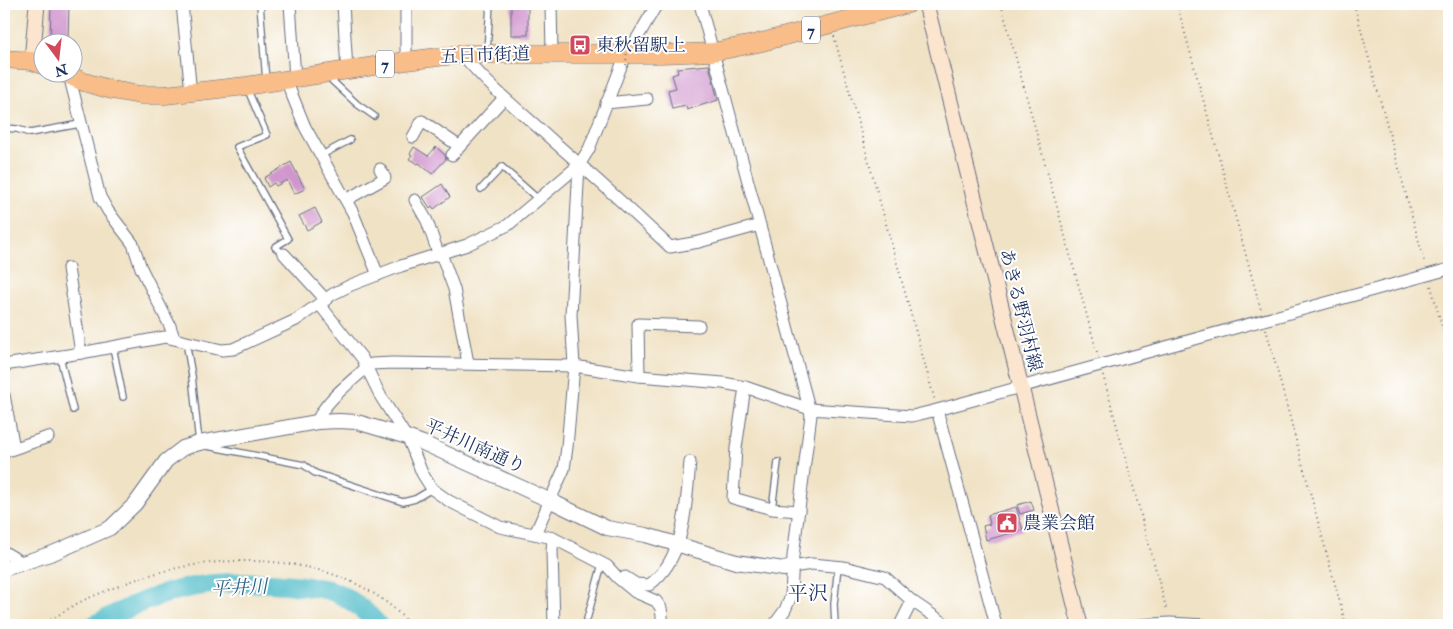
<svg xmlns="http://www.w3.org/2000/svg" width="1453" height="629" font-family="'IM FELL Double Pica','Noto Serif JP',serif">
<rect width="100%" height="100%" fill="#fff"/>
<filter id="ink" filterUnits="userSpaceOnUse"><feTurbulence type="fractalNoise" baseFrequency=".02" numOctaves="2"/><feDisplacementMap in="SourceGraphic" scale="10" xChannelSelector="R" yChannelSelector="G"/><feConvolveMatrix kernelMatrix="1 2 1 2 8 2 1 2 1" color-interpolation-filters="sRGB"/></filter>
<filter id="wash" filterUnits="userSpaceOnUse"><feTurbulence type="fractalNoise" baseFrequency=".0096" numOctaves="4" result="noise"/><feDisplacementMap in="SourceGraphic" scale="20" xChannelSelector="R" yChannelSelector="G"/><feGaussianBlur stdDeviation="1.12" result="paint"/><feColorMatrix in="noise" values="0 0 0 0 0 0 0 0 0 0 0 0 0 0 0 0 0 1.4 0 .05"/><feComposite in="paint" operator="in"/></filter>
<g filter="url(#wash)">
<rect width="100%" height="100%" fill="#f0e2c5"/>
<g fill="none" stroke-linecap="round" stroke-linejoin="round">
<path stroke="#4fbcc9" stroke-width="20" d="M 95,625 C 116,613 139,602 161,595 C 204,580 258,580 302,586 C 312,587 323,588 332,591 C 350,598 366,611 378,625"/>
</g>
<g id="blocks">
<g fill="#d095cd">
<polygon points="51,4 69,4 68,42 50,42"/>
<rect x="511" y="4" width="17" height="31"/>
<polygon points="709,65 718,100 687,110 686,106 672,109 668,90 676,88 672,75 678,73 677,68"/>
<polygon points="414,147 428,156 436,147 445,155 446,159 432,174 419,163 418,164 409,159 412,155 410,154"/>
<polygon points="291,162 305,189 294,194 287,180 276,186 274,183 268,187 264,178"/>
<polygon points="442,184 450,197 434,209 432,206 430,208 423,197"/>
<polygon points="315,208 322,222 307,230 299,216"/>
<polygon points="1031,501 1034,510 1020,514 1017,505"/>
<polygon points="1016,507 1023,530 986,540 983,526 990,524 988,515"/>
</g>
</g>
</g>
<g filter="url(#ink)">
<use href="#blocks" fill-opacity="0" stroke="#666e82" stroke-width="1"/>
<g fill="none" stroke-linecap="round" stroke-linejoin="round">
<g stroke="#666e82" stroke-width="8">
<g id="service">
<polyline points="260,4 266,81"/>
<polyline points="487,52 490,4"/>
<polyline points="328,77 357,104 374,116"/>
<polyline points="247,88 267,135 237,147 288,239 275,247 284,254"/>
<polyline points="4,128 17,129 30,133 80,124"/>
<polyline points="320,156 350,140"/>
<polyline points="481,189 502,167 538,199"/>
<polyline points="186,342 192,376 199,443"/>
<polyline points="113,347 123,397"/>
<polyline points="60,357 73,410"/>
<polyline points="207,446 304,465 315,473 403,502 415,499 432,489"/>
<polyline points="772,509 778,462"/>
<polyline points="587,619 602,564"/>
<polyline points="835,625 834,604 838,566"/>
</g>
</g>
<g stroke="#666e82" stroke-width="13">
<g id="minor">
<polyline points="182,4 191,93"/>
<polyline points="290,4 295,78"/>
<polyline points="343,4 347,70"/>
<polyline points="406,4 406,61"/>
<polyline points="551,4 552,53"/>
<polyline points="700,4 811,415 793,556 791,596 785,610 774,625"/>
<path d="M 462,54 C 488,86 520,111 551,139 C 591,174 631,210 670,247 L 699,242 L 760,225"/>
<polyline points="69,75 100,197 108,211 133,244 141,268 170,326 174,338"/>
<polyline points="286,80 305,127 353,213 378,275"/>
<polyline points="606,103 647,99"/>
<polyline points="413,137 422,121 459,146"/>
<polyline points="452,155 504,98"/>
<polyline points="346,200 385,178 380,169"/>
<polyline points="415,200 427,221 437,250 443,259 454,289 468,363"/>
<polyline points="284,254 326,300"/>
<polyline points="68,268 81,353"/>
<polyline points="320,305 362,358 381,397 410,443 422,473 432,489 449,501 500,527 553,538 607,566 618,578 635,592 656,601 661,608 663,625"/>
<polyline points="4,365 81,353 165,337 222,350 233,349 296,320 333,294 351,285 401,266 467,245 508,225 579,165 589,149 622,64 657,4"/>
<polyline points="639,376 638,324 699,326"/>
<polyline points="745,387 736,448 733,498 772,509 799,511"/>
<polyline points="4,395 14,448"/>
<polyline points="937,410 996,625"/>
<path d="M 317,422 C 324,401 351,382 367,367 L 372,364 L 392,363 L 574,366 L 639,376 L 723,383 L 745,387 L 810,409 L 912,416 L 937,410 L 1449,269"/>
<polyline points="4,452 48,437"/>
<polyline points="535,534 564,469 567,447 574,366 571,315 579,165"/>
<polyline points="553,538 552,551 554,625"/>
<polyline points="4,552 23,563"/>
<polyline points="792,567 812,564 844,567 885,577 912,601 947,625"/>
<path d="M 625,577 L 636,584 L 649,585 C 686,558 686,504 690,462"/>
<polyline points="900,625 912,601"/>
<polyline points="1138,625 1170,623 1204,625"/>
</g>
</g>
<g stroke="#666e82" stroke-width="16">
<polyline id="tertiary" points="4,569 53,553 110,528 135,504 166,461 183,448 199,443 317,422 339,421 357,422 404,436 423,443 549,500 607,528 646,535 736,562 784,569 792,567"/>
</g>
<g stroke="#666e82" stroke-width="17">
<g id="secondary">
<polyline points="926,4 1080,625"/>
<polyline points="32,61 37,4"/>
</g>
</g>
<g stroke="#666e82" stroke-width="19">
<g id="primary">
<polyline points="4,59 32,61 42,65"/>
<polyline points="62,72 84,82 112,90 140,95 165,95 246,86 406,61 462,54 661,54 713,52 758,43 908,4"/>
</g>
</g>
<g stroke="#666e82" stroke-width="2" stroke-dasharray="1 4" stroke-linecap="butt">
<polyline points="825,4 827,10"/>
<polyline points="1001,4 1098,356"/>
<polyline points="1177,4 1261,310"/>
<polyline points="1354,4 1425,264"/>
<polyline points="834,36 935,401"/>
<polyline points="1431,286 1449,353"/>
<polyline points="1266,329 1346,625"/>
<polyline points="1103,375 1167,611"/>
<path d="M 42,625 C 56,617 70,607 84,600 C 103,592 122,584 141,578 C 225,549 349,552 410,625"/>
</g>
<use href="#service" stroke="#fff" stroke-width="5.5"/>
<use href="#minor" stroke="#fff" stroke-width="11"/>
<use href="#tertiary" stroke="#fff" stroke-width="14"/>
<use href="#secondary" stroke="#fce5cf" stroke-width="15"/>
<use href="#primary" stroke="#f8bd88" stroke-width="18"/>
<polyline stroke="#666e82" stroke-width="2" stroke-dasharray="1 4" stroke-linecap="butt" points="626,65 627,43"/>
</g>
</g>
<defs>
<g id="bus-square" transform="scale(1.125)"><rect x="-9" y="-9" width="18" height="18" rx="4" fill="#d1495b" stroke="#fff"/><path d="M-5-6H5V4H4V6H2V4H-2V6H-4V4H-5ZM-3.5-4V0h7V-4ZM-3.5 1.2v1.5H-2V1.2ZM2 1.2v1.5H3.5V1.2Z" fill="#fff"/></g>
<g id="civic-square" transform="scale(1.125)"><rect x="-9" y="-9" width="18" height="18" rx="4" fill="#d1495b" stroke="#fff"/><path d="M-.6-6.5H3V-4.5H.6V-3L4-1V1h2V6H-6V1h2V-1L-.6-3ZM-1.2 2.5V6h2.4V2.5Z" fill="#fff"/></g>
</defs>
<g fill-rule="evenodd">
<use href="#bus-square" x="580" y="45"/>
<use href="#civic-square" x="1007" y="523"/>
</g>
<g text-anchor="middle" stroke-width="4" stroke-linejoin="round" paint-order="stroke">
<g fill="#fff" stroke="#5f6d8e" stroke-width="1">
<rect x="802" y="16.5" width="18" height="27" rx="4"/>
<rect x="376" y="50.5" width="18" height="27" rx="4"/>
</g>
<g font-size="16" font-weight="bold" fill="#1b2f5e">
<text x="811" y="36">7</text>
<text x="385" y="70">7</text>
</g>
<g font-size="18" fill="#1b2f5e" stroke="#fff" text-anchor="start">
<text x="596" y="51">東秋留駅上</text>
<text x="1023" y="529">農業会館</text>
</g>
<g font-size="18" fill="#1b2f5e" stroke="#fff">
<text transform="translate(485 55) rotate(-2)" y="6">五日市街道</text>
<text transform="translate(1021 310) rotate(76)" y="6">あきる野羽村線</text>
<text transform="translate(475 446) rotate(24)" y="6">平井川南通り</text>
</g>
<g font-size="19" font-style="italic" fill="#2d6083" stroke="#fff">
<text transform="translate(239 587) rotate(-3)" y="7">平井川</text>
</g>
<g font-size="20" fill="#1b2f5e" stroke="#fff">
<text x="808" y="600">平沢</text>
</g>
</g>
<rect width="1453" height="629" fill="none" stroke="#fff" stroke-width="20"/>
<g transform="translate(58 58) rotate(165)"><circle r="24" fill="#ffffff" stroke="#a4acbf"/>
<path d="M0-4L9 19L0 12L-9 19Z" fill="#d1495b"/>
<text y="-8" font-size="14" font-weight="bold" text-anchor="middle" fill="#1b2f5e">N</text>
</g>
</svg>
